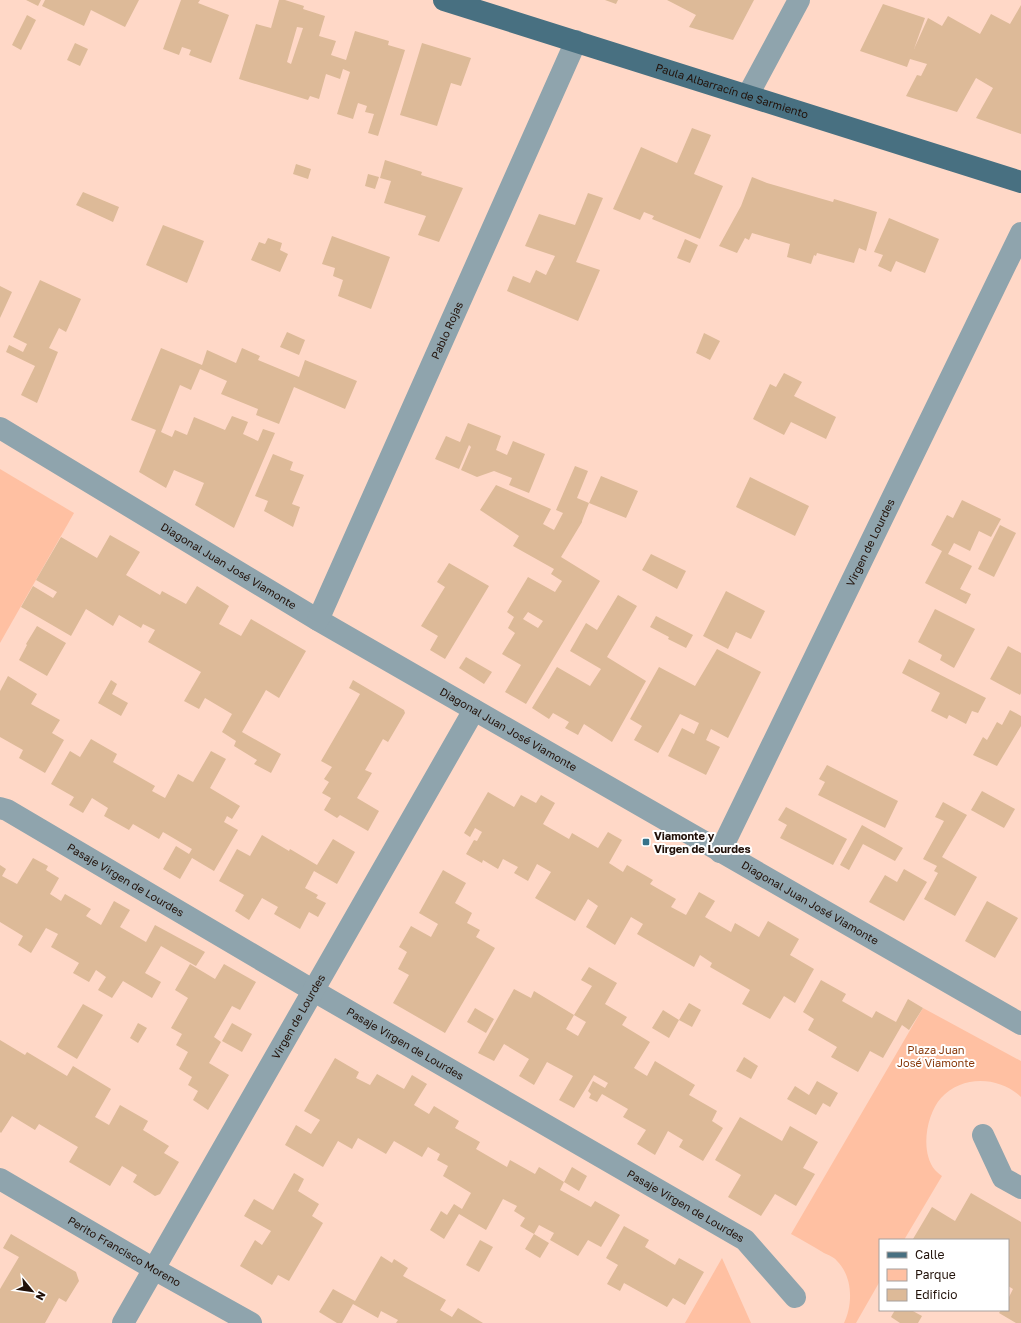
<svg xmlns="http://www.w3.org/2000/svg" width="1021" height="1323" font-family="'Golos Text',sans-serif">
<rect width="100%" height="100%" fill="#ffd8c7"/>
<g fill="#ffc0a2">
<polygon points="0,469 74,513 0,643"/>
<path d="M 923,1008 L 1021,1061 L 1021,1097 C 999,1076 962,1075 941,1098 C 926,1115 920,1152 935,1170 C 937,1172 939,1174 942,1176 L 904,1240 L 880,1240 L 880,1281 L 856,1323 L 844,1323 C 853,1304 853,1277 837,1261 C 834,1257 828,1255 824,1253 C 813,1246 802,1240 791,1234 Z"/>
<polygon points="722,1258 751,1323 684,1323 685,1323"/>
</g>
<g fill="#ddba98" fill-rule="evenodd">
<polygon points="26,0 41,0 38,6"/>
<polygon points="45,0 139,0 125,27 91,10 84,26 42,6"/>
<polygon points="181,0 200,0 198,3 229,15 211,63 189,55 191,50 182,47 179,55 163,49"/>
<path d="M 279,0 L 285,0 L 304,6 L 303,9 L 325,16 L 319,36 L 336,41 L 331,55 L 346,60 L 355,31 L 389,41 L 388,45 L 405,50 L 378,136 L 368,133 L 374,114 L 365,112 L 367,106 L 358,103 L 353,119 L 337,114 L 350,72 L 343,69 L 340,79 L 326,74 L 319,99 L 310,96 L 308,100 L 239,79 L 256,24 L 271,28 ZM 297,27 L 303,28 L 291,64 L 287,62 Z"/>
<polygon points="605,0 618,0 616,4"/>
<polygon points="667,0 754,0 733,40 689,27 696,15"/>
<polygon points="883,4 925,18 914,49 928,18 942,26 948,16 980,34 991,14 1010,24 1021,5 1021,134 976,118 993,88 976,78 957,112 906,96 917,75 921,76 927,64 910,59 907,67 860,51"/>
<polygon points="27,15 36,20 21,50 12,45"/>
<polygon points="75,43 88,49 80,66 67,60"/>
<polygon points="422,43 471,58 461,86 451,83 437,126 400,115"/>
<polygon points="692,128 711,135 694,174 723,186 700,239 652,219 654,216 644,212 640,220 613,209 641,147 677,163"/>
<polygon points="385,160 422,172 421,175 463,188 439,242 418,235 426,216 384,203 391,181 380,178"/>
<polygon points="296,164 311,169 308,179 293,174"/>
<polygon points="368,174 379,177 375,189 365,186"/>
<polygon points="752,177 767,183 819,198 833,202 834,199 877,212 866,251 859,248 854,263 817,253 816,256 814,255 811,264 787,257 790,244 752,233 749,240 745,238 737,253 719,246 741,206"/>
<polygon points="83,192 119,207 113,222 76,205"/>
<polygon points="588,193 603,198 576,262 600,270 578,321 507,291 513,276 530,283 536,270 546,275 555,256 525,246 539,214 575,225"/>
<polygon points="889,218 939,239 925,273 896,261 891,272 878,266 883,255 874,252"/>
<polygon points="163,225 204,241 187,283 146,265"/>
<polygon points="332,236 390,257 371,309 338,296 343,280 333,276 335,268 322,264"/>
<polygon points="268,238 282,243 280,250 288,254 280,272 251,260 259,242 265,244"/>
<polygon points="685,239 698,245 690,263 677,258"/>
<polygon points="40,280 81,299 66,332 59,328 49,348 58,352 37,403 21,395 35,366 6,352 9,345 23,352 27,344 13,337"/>
<polygon points="0,286 12,292 0,318"/>
<polygon points="287,332 305,340 299,355 280,347"/>
<polygon points="704,333 720,341 710,360 696,353"/>
<polygon points="161,348 202,365 207,350 236,363 242,348 260,356 258,360 299,377 305,360 357,381 345,409 294,387 279,424 256,415 258,409 221,394 227,381 200,369 191,390 180,385 161,432 172,437 175,430 187,435 194,417 225,430 232,416 248,422 243,434 258,441 263,429 275,433 234,528 195,505 204,483 174,470 166,488 139,472 156,430 131,420"/>
<polygon points="784,373 802,382 794,396 836,417 826,439 791,422 784,435 753,419 770,384 776,387"/>
<polygon points="468,423 501,436 496,450 507,455 513,441 545,454 529,493 509,485 512,478 494,471 477,477 461,470 471,447 469,445 459,469 435,459 446,436 460,442"/>
<polygon points="273,454 293,462 290,470 304,475 292,504 300,507 293,527 264,511 268,501 255,496"/>
<path d="M 575,466 L 588,471 L 577,498 L 589,503 L 601,476 L 638,491 L 626,518 L 589,503 L 582,521 L 582,522 L 561,557 L 600,581 L 526,704 L 505,692 L 521,665 L 502,654 L 515,633 L 508,628 L 514,617 L 507,612 L 528,577 L 555,592 L 562,581 L 551,574 L 554,569 L 513,546 L 519,536 L 480,510 L 496,485 L 551,509 L 543,524 L 554,530 L 563,513 L 556,510 ZM 528,612 L 543,621 L 538,628 L 523,619 Z"/>
<polygon points="750,477 809,506 795,536 736,507"/>
<polygon points="962,500 1001,519 991,537 979,531 970,551 954,543 948,554 972,566 960,589 971,594 966,604 925,583 942,551 931,545 947,515 953,518"/>
<polygon points="1000,525 1016,533 994,577 978,569"/>
<polygon points="110,535 140,552 126,575 160,595 162,591 186,604 197,586 229,606 219,624 241,636 251,619 306,651 279,698 266,690 242,732 281,754 271,773 254,764 257,760 234,746 236,741 222,732 232,714 205,698 199,709 184,701 201,672 148,642 155,630 143,624 141,628 119,615 113,626 86,609 71,636 21,607 33,586 53,598 57,592 36,580 61,537 97,558"/>
<polygon points="651,554 686,571 677,589 642,570"/>
<polygon points="449,563 489,586 445,659 430,650 438,636 421,626 445,587 437,582"/>
<polygon points="726,591 765,611 751,639 736,632 728,649 703,636"/>
<polygon points="618,595 637,606 607,657 646,681 612,742 584,724 578,735 565,728 569,722 553,713 549,719 532,708 557,667 590,686 601,669 570,651 586,623 597,630"/>
<polygon points="935,609 975,629 954,668 940,660 942,655 918,642"/>
<polygon points="656,616 693,635 686,648 668,639 669,637 650,627"/>
<polygon points="37,626 66,643 47,676 19,660 27,645 26,644"/>
<polygon points="1008,646 1021,653 1021,693 1020,695 990,679"/>
<polygon points="717,649 761,672 728,738 711,729 706,740 720,747 706,775 668,756 682,728 694,734 699,723 680,714 658,753 634,740 642,726 630,719 659,667 695,686"/>
<polygon points="466,657 492,672 484,684 459,668"/>
<polygon points="909,659 986,698 978,713 972,711 966,724 949,715 947,719 931,711 940,693 902,673"/>
<polygon points="8,676 37,694 31,704 60,720 52,733 64,740 45,773 19,758 23,750 0,737 0,691"/>
<polygon points="111,680 117,684 112,694 128,703 121,716 98,703"/>
<polygon points="353,680 404,710 405,713 388,742 383,739 365,770 372,773 357,798 379,811 368,831 340,815 337,818 324,810 331,798 322,793 329,782 324,779 332,767 321,761 360,694 349,688"/>
<polygon points="1010,710 1021,716 1021,726 997,766 973,755 983,737 987,740 997,722 1002,725"/>
<polygon points="91,739 117,754 113,762 155,786 152,791 165,798 178,774 193,782 211,751 226,759 210,788 240,806 232,819 227,816 224,822 238,830 214,871 192,858 180,879 163,869 176,846 189,854 192,849 163,832 159,839 133,824 129,830 104,816 108,808 92,798 83,813 69,805 74,797 51,784 70,751 80,757"/>
<polygon points="827,765 898,801 885,828 818,795 825,782 819,779"/>
<polygon points="982,791 1015,809 1004,828 971,810"/>
<polygon points="488,792 514,807 521,795 536,803 541,795 555,803 543,824 569,839 572,833 598,848 608,832 622,840 609,863 623,872 627,865 653,880 650,884 676,899 671,907 686,915 699,892 715,901 705,917 731,932 735,923 759,937 768,921 799,939 790,955 814,969 795,1003 784,996 770,1019 742,1004 750,990 710,967 712,963 700,955 694,967 637,934 643,924 631,917 615,945 586,927 598,906 588,899 575,921 535,898 551,872 537,864 528,881 514,873 518,867 503,859 498,869 483,860 482,863 466,854 474,840 477,841 482,832 475,828 470,837 464,833"/>
<polygon points="943,802 967,815 942,857 977,877 955,916 924,899 938,873 934,871 937,866 923,859 944,821 935,817"/>
<polygon points="786,807 847,839 833,865 780,838 787,825 778,820"/>
<polygon points="862,825 903,848 895,861 863,844 849,870 840,865"/>
<polygon points="262,835 289,851 290,849 317,865 333,839 355,852 337,884 314,871 305,888 318,895 316,898 326,903 318,917 309,912 300,929 274,914 278,907 262,898 249,920 235,911 244,895 219,881 237,849 250,856"/>
<polygon points="33,858 48,866 46,870 59,878 50,894 61,901 65,894 91,909 86,916 101,925 114,901 130,910 120,927 146,942 155,925 205,952 196,966 161,946 145,973 161,982 152,998 123,981 112,998 98,990 106,977 96,970 89,982 73,973 79,963 51,947 58,934 46,928 31,953 18,945 23,936 0,922 0,865 6,869 2,876 17,884"/>
<polygon points="904,869 927,882 904,921 869,902 885,875 897,882"/>
<polygon points="443,870 466,883 455,903 472,913 467,923 480,930 476,937 495,948 445,1033 393,1003 409,975 398,969 407,952 399,947 411,926 431,937 438,924 419,913"/>
<polygon points="987,901 1018,918 995,958 965,941"/>
<polygon points="190,964 215,979 224,964 256,982 240,1010 232,1006 214,1037 221,1042 209,1063 229,1075 208,1110 193,1100 198,1091 188,1085 192,1077 179,1069 188,1052 176,1045 182,1034 171,1028 188,998 175,990"/>
<polygon points="589,967 617,983 605,1004 627,1017 622,1025 650,1042 634,1068 647,1076 655,1061 695,1085 689,1095 717,1111 712,1121 723,1128 703,1161 679,1147 683,1140 668,1131 655,1155 637,1144 646,1130 623,1117 628,1109 602,1094 597,1102 589,1098 591,1094 588,1091 593,1081 605,1088 608,1083 594,1075 574,1108 559,1100 573,1076 547,1062 534,1085 519,1076 529,1059 504,1044 494,1061 478,1053 514,989 531,998 534,991 574,1015 566,1029 578,1036 586,1022 574,1015 592,986 581,980"/>
<polygon points="821,980 846,994 842,1001 872,1018 876,1011 896,1022 908,999 923,1008 909,1030 902,1025 883,1058 870,1051 858,1072 831,1057 837,1047 808,1030 814,1019 803,1012"/>
<polygon points="689,1003 701,1010 692,1027 679,1020 669,1038 652,1028 663,1010 679,1020"/>
<polygon points="83,1004 103,1015 77,1059 57,1047"/>
<polygon points="475,1008 494,1019 486,1033 467,1022"/>
<polygon points="138,1023 147,1028 138,1043 130,1038"/>
<polygon points="232,1023 252,1034 242,1052 222,1041"/>
<polygon points="0,1040 25,1055 27,1052 67,1076 73,1066 111,1089 95,1117 109,1125 120,1105 148,1121 143,1130 169,1146 164,1153 179,1162 160,1194 155,1196 133,1182 137,1175 122,1166 110,1186 69,1162 78,1147 39,1124 35,1130 12,1116 1,1133 0,1132"/>
<polygon points="744,1057 758,1066 751,1079 736,1071"/>
<polygon points="335,1058 359,1072 356,1078 370,1085 377,1074 404,1089 412,1075 427,1084 414,1105 429,1114 434,1106 459,1121 455,1128 480,1142 476,1149 507,1167 510,1160 535,1174 539,1167 564,1182 572,1167 587,1176 579,1191 564,1182 560,1190 591,1207 595,1201 620,1215 601,1247 588,1240 578,1256 550,1240 554,1233 539,1225 534,1234 549,1243 540,1258 525,1249 534,1234 520,1226 525,1218 514,1211 517,1206 503,1199 486,1230 459,1214 444,1239 430,1230 441,1211 447,1215 454,1204 462,1209 471,1193 443,1176 448,1166 437,1160 440,1154 428,1147 422,1157 394,1141 386,1154 358,1138 352,1149 338,1141 323,1167 285,1145 296,1125 311,1134 320,1120 304,1111"/>
<polygon points="817,1081 838,1093 830,1107 823,1103 816,1115 787,1099 795,1086 809,1095"/>
<polygon points="740,1117 782,1141 790,1126 818,1142 803,1168 815,1174 796,1206 775,1194 761,1216 728,1197 741,1175 715,1160"/>
<polygon points="294,1173 304,1179 298,1191 319,1204 312,1216 323,1223 289,1281 278,1275 272,1285 240,1266 255,1240 262,1245 271,1231 244,1216 254,1199 273,1210"/>
<polygon points="971,1193 1021,1222 1021,1323 1016,1323 999,1313 1001,1310 1008,1310 1008,1299 1013,1289 1008,1286 1008,1240 915,1240 913,1239 932,1207 955,1221"/>
<polygon points="624,1226 649,1240 645,1247 675,1265 679,1258 704,1272 685,1305 673,1298 667,1307 624,1283 620,1291 607,1284 618,1265 606,1258"/>
<polygon points="11,1234 76,1272 79,1281 66,1302 59,1298 45,1323 0,1323 0,1289 19,1257 3,1248"/>
<polygon points="480,1240 493,1247 479,1272 466,1265"/>
<polygon points="381,1256 392,1263 394,1259 408,1268 403,1276 446,1300 440,1310 452,1317 458,1308 483,1323 396,1323 398,1320 381,1311 378,1318 353,1304 342,1323 337,1323 319,1312 333,1289 355,1301"/>
<polygon points="895,1310 911,1310 922,1316 918,1323 900,1323 891,1317"/>
</g>
<g fill="none" stroke-linecap="round" stroke-linejoin="round">
<g stroke="#8fa4ad" stroke-width="22">
<polyline points="748,95 799,0"/>
<path id="s1" d="M 0,428 L 318,620 L 1021,1024"/>
<path id="s2" d="M 318,620 L 576,41"/>
<path id="s3" d="M 0,808 L 7,810 L 314,991 L 745,1240 L 795,1297"/>
<path id="s4" d="M 720,852 L 1021,233"/>
<polyline points="983,1135 1003,1178 1021,1188"/>
<path id="s5" d="M 0,1179 L 154,1269 L 251,1323"/>
<path id="s6" d="M 123,1323 L 474,710"/>
</g>
<path stroke="#487081" stroke-width="22" id="s7" d="M 444,0 L 1021,182"/>
</g>
<rect fill="#36738a" stroke="#fff" stroke-width="1.5" x="642" y="838" width="8" height="8" rx="2"/>
<g text-anchor="middle" stroke-width="4" stroke-linejoin="round" paint-order="stroke">
<g font-size="11" fill="#211109" stroke="#fff">
<text dy="4" stroke="none"><textPath href="#s7" startOffset="302">Paula Albarracín de Sarmiento</textPath></text>
<text dy="4" stroke="none"><textPath href="#s2" startOffset="317">Pablo Rojas</textPath></text>
<text dy="4" stroke="none"><textPath href="#s4" startOffset="344">Virgen de Lourdes</textPath></text>
<text dy="4" stroke="none"><textPath href="#s1" startOffset="267">Diagonal Juan José Viamonte</textPath></text>
<text dy="4" stroke="none"><textPath href="#s1" startOffset="591">Diagonal Juan José Viamonte</textPath></text>
<text dy="4" stroke="none"><textPath href="#s3" startOffset="145">Pasaje Virgen de Lourdes</textPath></text>
<text dy="4" stroke="none"><textPath href="#s1" startOffset="939">Diagonal Juan José Viamonte</textPath></text>
<text dy="4" stroke="none"><textPath href="#s6" startOffset="353">Virgen de Lourdes</textPath></text>
<text dy="4" stroke="none"><textPath href="#s3" startOffset="469">Pasaje Virgen de Lourdes</textPath></text>
<text dy="4" stroke="none"><textPath href="#s3" startOffset="793">Pasaje Virgen de Lourdes</textPath></text>
<text dy="4" stroke="none"><textPath href="#s5" startOffset="144">Perito Francisco Moreno</textPath></text>
</g>
<g font-size="11" font-weight="bold" fill="#211109" stroke="#fff" text-anchor="start">
<text x="654" y="840">Viamonte y<tspan x="654" dy="13">Virgen de Lourdes</tspan></text>
</g>
<g font-size="11" fill="#883a0c" stroke="#fff">
<text x="936" y="1054">Plaza Juan<tspan x="936" dy="13">José Viamonte</tspan></text>
</g>
</g>
<rect x="879" y="1239" width="130" height="72" fill="#ffffff" stroke="#a6a09d"/>
<rect x="887" y="1252" width="20" height="6" fill="#487081" stroke="#a6a09d"/>
<text x="915" y="1259" font-size="12" fill="#211109">Calle</text>
<rect x="887" y="1269" width="20" height="12" fill="#ffc0a2" stroke="#a6a09d"/>
<text x="915" y="1279" font-size="12" fill="#211109">Parque</text>
<rect x="887" y="1289" width="20" height="12" fill="#ddba98" stroke="#a6a09d"/>
<text x="915" y="1299" font-size="12" fill="#211109">Edificio</text>
<g transform="translate(32 1291) rotate(119)" stroke="#ffffff" stroke-width="3" paint-order="stroke">
<path d="M0-3L7 15L0 10L-7 15Z" fill="#211109"/>
<text y="-6" font-size="11" font-weight="bold" text-anchor="middle" fill="#211109">N</text>
</g>
</svg>
